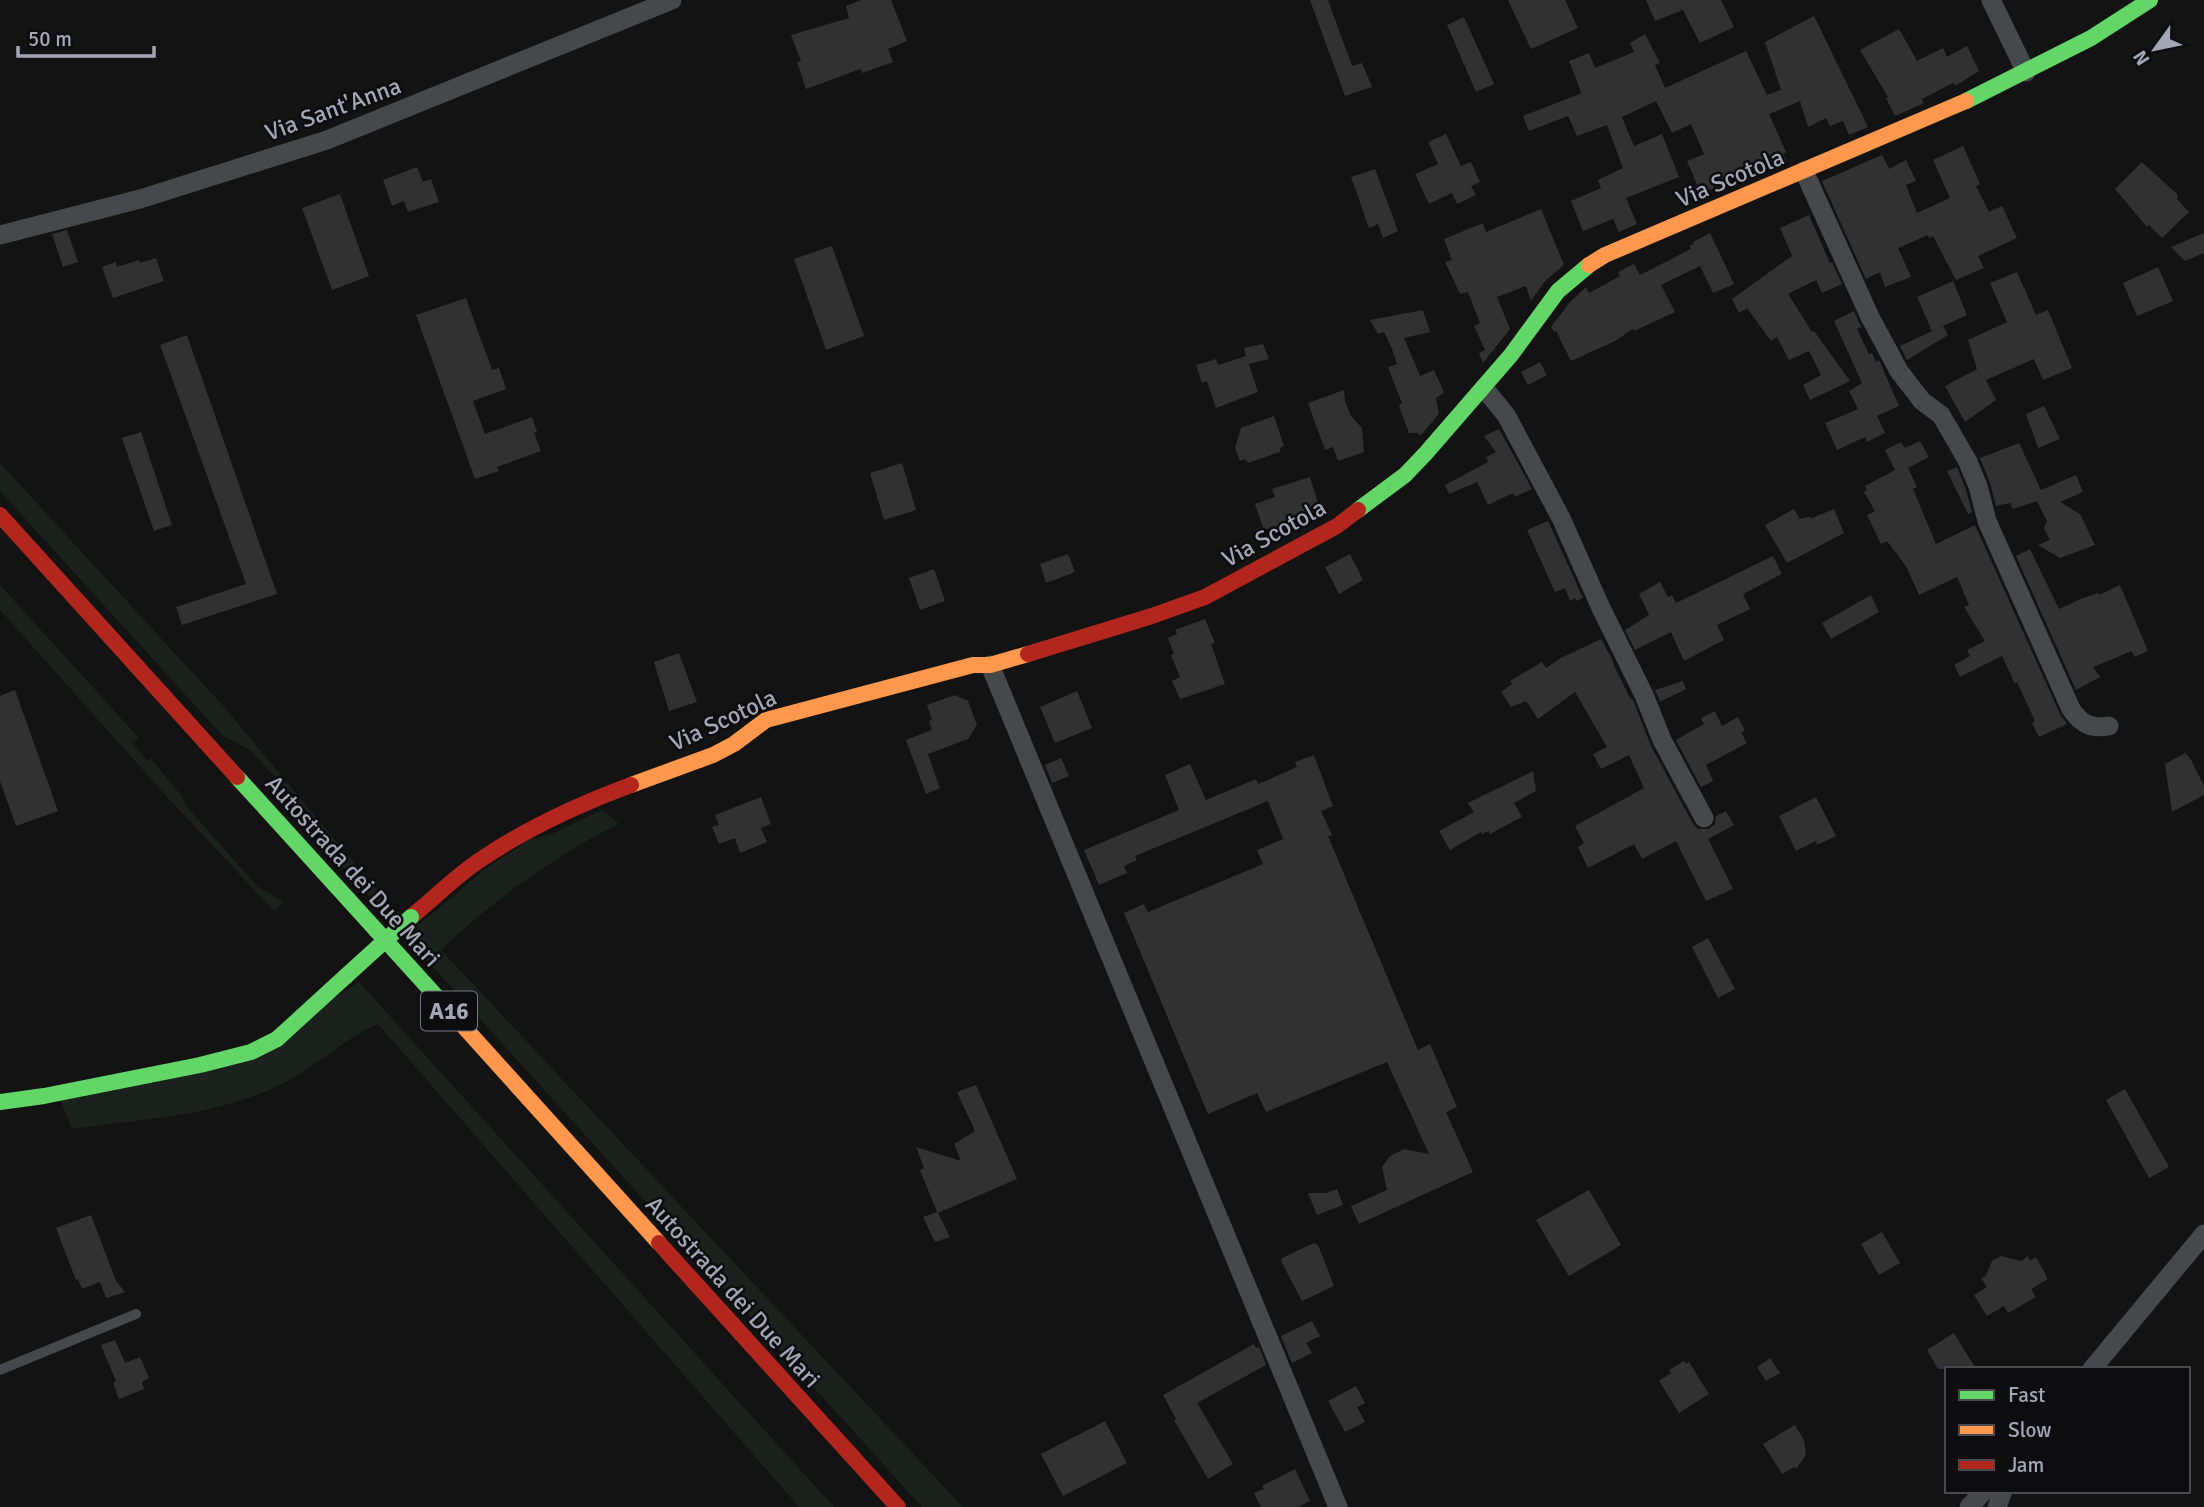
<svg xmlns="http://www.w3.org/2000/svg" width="2204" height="1507" font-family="Signika,sans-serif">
<rect width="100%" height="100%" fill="#131313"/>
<g fill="#1b221d">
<path d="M 0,463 L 225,708 L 371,883 L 414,929 L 485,869 L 529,840 L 554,833 L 602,810 L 619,824 C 558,853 490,903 441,950 L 963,1507 L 922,1507 L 337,861 L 324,830 L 250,750 L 223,736 L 0,491 Z"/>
<polygon points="0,585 139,738 132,743 147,760 151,759 181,795 187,807 258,887 284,902 274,911 168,798 0,610"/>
<path d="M 359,982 L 834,1507 L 799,1507 L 378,1024 C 343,1039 316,1067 282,1084 C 218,1116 141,1119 72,1129 L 60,1099 L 232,1063 Z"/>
</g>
<g fill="#313132">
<polygon points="861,0 891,0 907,41 888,49 893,62 862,73 860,69 806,89 797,62 801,61 791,35 849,18 846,6"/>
<polygon points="1310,0 1328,0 1352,66 1362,63 1372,87 1345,96"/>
<polygon points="1508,0 1565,0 1578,28 1531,49"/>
<polygon points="1646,0 1721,0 1734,27 1700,43 1683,10 1655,21"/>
<polygon points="1814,16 1868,127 1849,135 1843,121 1830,126 1826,118 1808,127 1800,101 1769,114 1786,152 1783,154 1787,161 1755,175 1753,171 1701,194 1687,161 1704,154 1691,124 1672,133 1656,101 1622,117 1634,146 1662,134 1679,177 1626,198 1637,224 1619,232 1613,219 1583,231 1571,201 1601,188 1598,180 1623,168 1607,125 1577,136 1568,116 1529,131 1523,116 1580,94 1581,92 1569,61 1589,53 1595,68 1634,52 1630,43 1645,34 1660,63 1655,65 1665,88 1746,51 1767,95 1781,90 1765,42"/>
<polygon points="1464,17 1494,84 1476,92 1447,25"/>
<polygon points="1899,29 1917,61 1943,48 1947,57 1967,46 1979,71 1955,86 1953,83 1922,99 1924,103 1895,116 1886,98 1888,97 1860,50"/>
<polygon points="1446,134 1461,166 1471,162 1480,182 1471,186 1476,195 1457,204 1452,193 1429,204 1415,174 1438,164 1428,142"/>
<polygon points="1963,146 1980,184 1976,186 1989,212 2002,206 2017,238 1978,256 1984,268 1956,280 1933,236 1929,238 1928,235 1898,248 1911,277 1885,287 1880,272 1866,279 1822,181 1882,155 1889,169 1906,160 1916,181 1906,185 1917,213 1950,198 1933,160"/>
<polygon points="2142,162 2178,195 2177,199 2189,212 2162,238 2149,225 2147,227 2115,189"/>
<polygon points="417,167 423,182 431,179 439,202 408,212 404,201 392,206 383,180"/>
<polygon points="1375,169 1398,231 1383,238 1378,224 1369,228 1351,177"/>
<polygon points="340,194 369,276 332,290 302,208"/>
<polygon points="1541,209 1564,265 1545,281 1531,301 1526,286 1497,297 1510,329 1483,363 1479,353 1485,350 1474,326 1480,323 1468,292 1460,294 1445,262 1452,260 1444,239 1483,223 1486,232"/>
<polygon points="1809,215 1830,263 1832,262 1842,284 1822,293 1816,280 1788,294 1812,332 1814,331 1850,381 1810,400 1803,385 1821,375 1809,351 1789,360 1777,337 1771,341 1747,308 1739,313 1732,299 1792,256 1780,228"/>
<polygon points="67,230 78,262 63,267 52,234"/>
<polygon points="1710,233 1734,284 1713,293 1700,266 1661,285 1675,312 1634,331 1633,329 1615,341 1571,361 1556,331 1554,332 1551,327 1570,302 1586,287 1589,293 1620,276 1618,272 1634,264 1640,275 1691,249 1689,246 1694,244 1693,242"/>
<polygon points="2204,233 2204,253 2185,261 2171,247"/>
<polygon points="832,246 864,336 826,350 794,259"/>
<polygon points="156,258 164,281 113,298 102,267 116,262 117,267 139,260 140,263"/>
<polygon points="2158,267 2173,301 2137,316 2123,283"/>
<polygon points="2017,272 2036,315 2048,310 2072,368 2043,380 2034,359 1986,380 1996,400 1965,422 1945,386 1977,369 1968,340 2007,322 1990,283"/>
<polygon points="1953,281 1967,315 1932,331 1917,297"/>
<polygon points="466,298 492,370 499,368 506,389 473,401 485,434 532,417 537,432 534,433 541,451 497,467 499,471 475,479 416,315"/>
<polygon points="1423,310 1430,332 1404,338 1420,376 1434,370 1444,393 1436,398 1439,414 1420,436 1418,433 1409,433 1399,406 1402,403 1388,367 1397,364 1392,349 1384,332 1378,334 1370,320"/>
<polygon points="1854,311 1861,327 1857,329 1869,354 1872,353 1876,362 1879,360 1899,406 1877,416 1885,433 1867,442 1865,437 1837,450 1825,423 1858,409 1849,391 1862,383 1834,321"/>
<polygon points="1943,326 1948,335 1907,360 1900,346"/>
<polygon points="187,335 277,594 182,625 176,607 246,584 160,345"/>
<polygon points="1263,344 1269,359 1249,364 1258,392 1216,408 1207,381 1202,383 1196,365 1216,359 1218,365 1246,356 1244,348"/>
<polygon points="1540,362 1547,375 1528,385 1521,372"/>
<polygon points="1344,390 1345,401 1351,416 1362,428 1364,452 1338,461 1333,447 1325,450 1308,403"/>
<polygon points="2044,406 2060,439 2038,448 2026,414"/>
<polygon points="1274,416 1284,446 1280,448 1280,452 1248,463 1245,459 1240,461 1235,448 1241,428"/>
<polygon points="1499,429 1532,489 1515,497 1513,493 1488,505 1477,482 1449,494 1445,485 1488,462 1486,457 1496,452 1484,436"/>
<polygon points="141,432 172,525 154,531 122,438"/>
<polygon points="1920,441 1929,457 1908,468 1917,487 1913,489 1936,544 1975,525 2060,714 2067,724 2039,737 2032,723 2035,721 2017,682 2015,684 2002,656 1960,677 1954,665 1970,656 1967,650 1985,641 1964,607 1969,605 1957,577 1919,595 1906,566 1887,541 1881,544 1867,515 1875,511 1864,492 1867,490 1865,486 1895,470 1885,450 1901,442 1905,448"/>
<polygon points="2019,443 2041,490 2076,475 2083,492 2060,502 2080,514 2095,545 2060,558 2038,545 2050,540 2044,528 2047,521 2037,501 2013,509 2010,503 1996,506 1990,483 1980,458"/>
<polygon points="902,463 916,510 884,520 870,473"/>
<polygon points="1957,467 1966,490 1972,512 1968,514 1947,471"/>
<polygon points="1310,477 1322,516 1300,524 1297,519 1264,530 1255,504 1275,497 1272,489"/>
<polygon points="1794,509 1800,519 1809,517 1812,518 1834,509 1844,533 1787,563 1765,525"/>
<polygon points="1548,521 1583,598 1576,601 1575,598 1570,601 1565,588 1555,592 1527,530"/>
<polygon points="2030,549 2059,609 2083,598 2098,593 2099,595 2120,585 2148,651 2134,657 2132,651 2093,667 2100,677 2076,690 2016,556"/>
<polygon points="1068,554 1075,572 1046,583 1040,564"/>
<polygon points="1350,554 1363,580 1339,594 1325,567"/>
<polygon points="1773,556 1782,574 1743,594 1750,609 1717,625 1724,640 1684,661 1671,632 1635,650 1625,630 1649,615 1639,594 1660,582 1668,597 1672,595 1676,603"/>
<polygon points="934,569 945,601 920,610 909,578"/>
<polygon points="1871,595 1879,612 1831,639 1822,623"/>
<polygon points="1205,619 1215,643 1211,644 1225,684 1180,699 1172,681 1180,677 1171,655 1174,654 1168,638 1177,634 1175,630"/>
<polygon points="1601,639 1614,663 1613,664 1630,698 1633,700 1651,746 1693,824 1698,829 1709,829 1715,824 1716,816 1726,811 1734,825 1708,839 1733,889 1706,901 1676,841 1642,859 1634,844 1588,868 1578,847 1584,843 1575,826 1644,788 1629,755 1601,769 1593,754 1607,747 1575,692 1538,719 1526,701 1511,707 1501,692 1512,684 1510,681 1542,662 1546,668 1561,658"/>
<polygon points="679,653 697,702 669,711 654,662"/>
<polygon points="1683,681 1686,689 1660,702 1655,690"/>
<polygon points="15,690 58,811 16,826 0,781 0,696"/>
<polygon points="1077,691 1092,728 1055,743 1040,707"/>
<polygon points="955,695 968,701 977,725 968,739 928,754 940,788 926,794 906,740 932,730 929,721 932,720 927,705"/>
<polygon points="1715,711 1722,726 1738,717 1745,731 1741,732 1747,743 1706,765 1713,781 1701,787 1676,740 1704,724 1701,718"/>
<polygon points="2185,753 2190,758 2204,786 2204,795 2172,812 2165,764"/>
<polygon points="1314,755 1333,806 1321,811 1332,835 1328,836 1418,1050 1430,1044 1457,1107 1446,1112 1473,1172 1359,1224 1351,1206 1387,1190 1382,1167 1390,1156 1404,1149 1429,1154 1387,1062 1266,1112 1257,1093 1208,1114 1124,913 1144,904 1148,912 1263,864 1257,850 1283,839 1268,801 1135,856 1137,860 1124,866 1127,873 1099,885 1084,850 1179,810 1165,775 1190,764 1206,800 1256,779 1258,784 1297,767 1295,762"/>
<polygon points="1061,758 1069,776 1052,783 1045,765"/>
<polygon points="1533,771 1536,791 1514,803 1522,817 1490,834 1488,831 1482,834 1481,832 1450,850 1439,831 1474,812 1468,803"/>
<polygon points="761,797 771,824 761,828 767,842 740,853 735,838 719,844 712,827 719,825 715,815"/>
<polygon points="1816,797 1836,836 1817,845 1816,841 1796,851 1779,816"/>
<polygon points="1708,938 1735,989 1718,998 1692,947"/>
<polygon points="976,1085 1017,1179 938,1213 950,1237 935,1242 923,1217 937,1212 920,1170 924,1168 916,1147 961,1161 954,1144 975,1131 957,1092"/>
<polygon points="2125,1089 2169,1167 2149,1178 2106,1100"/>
<polygon points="1337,1189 1343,1205 1317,1215 1308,1193 1326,1193"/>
<polygon points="1589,1190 1621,1245 1569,1276 1536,1220"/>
<polygon points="91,1215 116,1281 125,1292 106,1298 100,1282 82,1289 78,1279 76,1280 56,1228"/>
<polygon points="1882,1232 1900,1263 1879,1275 1861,1244"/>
<polygon points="1314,1243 1318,1245 1334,1286 1302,1301 1281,1261 1282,1258"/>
<polygon points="2001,1256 2021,1261 2028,1256 2030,1261 2036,1257 2048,1279 2031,1289 2036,1297 2008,1313 2004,1306 1987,1316 1974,1295 1987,1287 1981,1278 1986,1276 1992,1261"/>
<polygon points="1312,1321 1320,1336 1306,1343 1312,1353 1292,1363 1281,1336"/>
<polygon points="1954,1333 1976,1369 1938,1369 1927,1350"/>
<polygon points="115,1340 125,1363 140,1357 149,1378 142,1382 144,1389 119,1399 113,1383 116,1381 101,1345"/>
<polygon points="1254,1344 1256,1348 1259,1347 1266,1365 1197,1403 1233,1464 1208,1479 1174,1420 1176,1419 1163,1395"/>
<polygon points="1770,1358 1780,1373 1766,1381 1757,1367"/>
<polygon points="1684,1361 1686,1364 1689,1362 1709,1394 1679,1413 1659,1381 1671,1373 1669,1370"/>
<polygon points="1356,1386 1365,1403 1357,1407 1365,1422 1345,1432 1328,1401"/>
<polygon points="1105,1421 1127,1463 1063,1496 1041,1454"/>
<polygon points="1795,1425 1804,1440 1806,1455 1796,1469 1794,1467 1782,1474 1763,1444"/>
<polygon points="1295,1469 1310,1501 1298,1507 1261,1507 1254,1493 1264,1489 1262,1486"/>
</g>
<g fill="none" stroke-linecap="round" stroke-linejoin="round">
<polyline stroke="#47484c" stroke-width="10" points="0,1370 136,1314"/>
<g stroke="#47484c" stroke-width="19">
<polyline points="1991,0 2026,72"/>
<path d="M 1804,171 L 1870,317 L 1899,371 L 1922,401 L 1941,415 L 1967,460 L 1978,486 L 1987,521 L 2071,709 C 2081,724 2091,729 2109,726"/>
<polyline points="0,235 140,199 327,140 672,0"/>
<polyline points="1484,388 1506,415 1561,518 1601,608 1644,695 1662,740 1704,818"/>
<polyline points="990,665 1338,1507"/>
<polyline points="2092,1369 2204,1234"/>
<polyline points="1969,1507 1984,1491"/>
<polyline points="1997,1507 2003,1491"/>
</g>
<g stroke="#63d668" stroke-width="16">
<polyline points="1966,101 2091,38 2150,0"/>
<polyline points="1358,510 1405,475 1426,453 1511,355 1558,291 1589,265"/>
<polyline points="237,777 455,1017"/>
<polyline points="0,1102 44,1096 200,1065 251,1052 277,1039 346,976"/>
</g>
<g stroke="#ff974d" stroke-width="16">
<polyline points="1589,265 1605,255 1966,101"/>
<polyline points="631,785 713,755 734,744 766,720 973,665 990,665 1028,654"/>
<polyline points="455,1017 659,1243"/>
</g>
<g stroke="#b3261e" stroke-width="16">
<polyline points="0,515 237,777"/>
<polyline points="1028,654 1152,616 1205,597 1337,526 1358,510"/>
<path d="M 411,917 C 433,899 454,878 477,862 C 525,829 577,805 631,785"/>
<polyline points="659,1243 898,1507"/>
</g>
<polyline stroke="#63d668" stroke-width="16" points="346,976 411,917"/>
</g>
<g text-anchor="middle" stroke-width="5" stroke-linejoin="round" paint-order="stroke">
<rect fill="#0d0d0f" stroke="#757883" stroke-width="2" x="421" y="991.5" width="56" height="39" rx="5"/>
<g font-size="23" font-weight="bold" fill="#a2a6b5">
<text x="449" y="1019">A16</text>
</g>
<g font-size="24" fill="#a2a6b5" stroke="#0d0d0f">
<text transform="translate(333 109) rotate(-20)" y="8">Via Sant'Anna</text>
<text transform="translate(1730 178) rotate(-23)" y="8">Via Scotola</text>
<text transform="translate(1274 533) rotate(-29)" y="8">Via Scotola</text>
<text transform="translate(723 720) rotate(-25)" y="8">Via Scotola</text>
<text transform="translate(353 871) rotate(48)" y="8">Autostrada dei Due Mari</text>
<text transform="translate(733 1292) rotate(48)" y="8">Autostrada dei Due Mari</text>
</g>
</g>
<rect x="1945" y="1367" width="245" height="126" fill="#0d0d0f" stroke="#494a51" stroke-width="2"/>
<rect x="1959" y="1390" width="35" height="10" fill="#63d668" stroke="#494a51" stroke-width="2"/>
<text x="2008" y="1402" font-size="21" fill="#a2a6b5">Fast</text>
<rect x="1959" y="1425" width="35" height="10" fill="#ff974d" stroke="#494a51" stroke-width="2"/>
<text x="2008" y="1437" font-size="21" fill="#a2a6b5">Slow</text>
<rect x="1959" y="1460" width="35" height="10" fill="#b3261e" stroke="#494a51" stroke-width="2"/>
<text x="2008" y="1472" font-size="21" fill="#a2a6b5">Jam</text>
<g transform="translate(2155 49) rotate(237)" stroke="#0d0d0f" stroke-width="5" paint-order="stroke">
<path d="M0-5L12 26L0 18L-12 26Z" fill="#a2a6b5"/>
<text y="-10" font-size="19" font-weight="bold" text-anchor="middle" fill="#a2a6b5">N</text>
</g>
<path d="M18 46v10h136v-10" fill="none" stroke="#a2a6b5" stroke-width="3.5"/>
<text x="28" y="46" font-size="21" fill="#a2a6b5" stroke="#0d0d0f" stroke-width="5" paint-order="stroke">50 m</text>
</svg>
